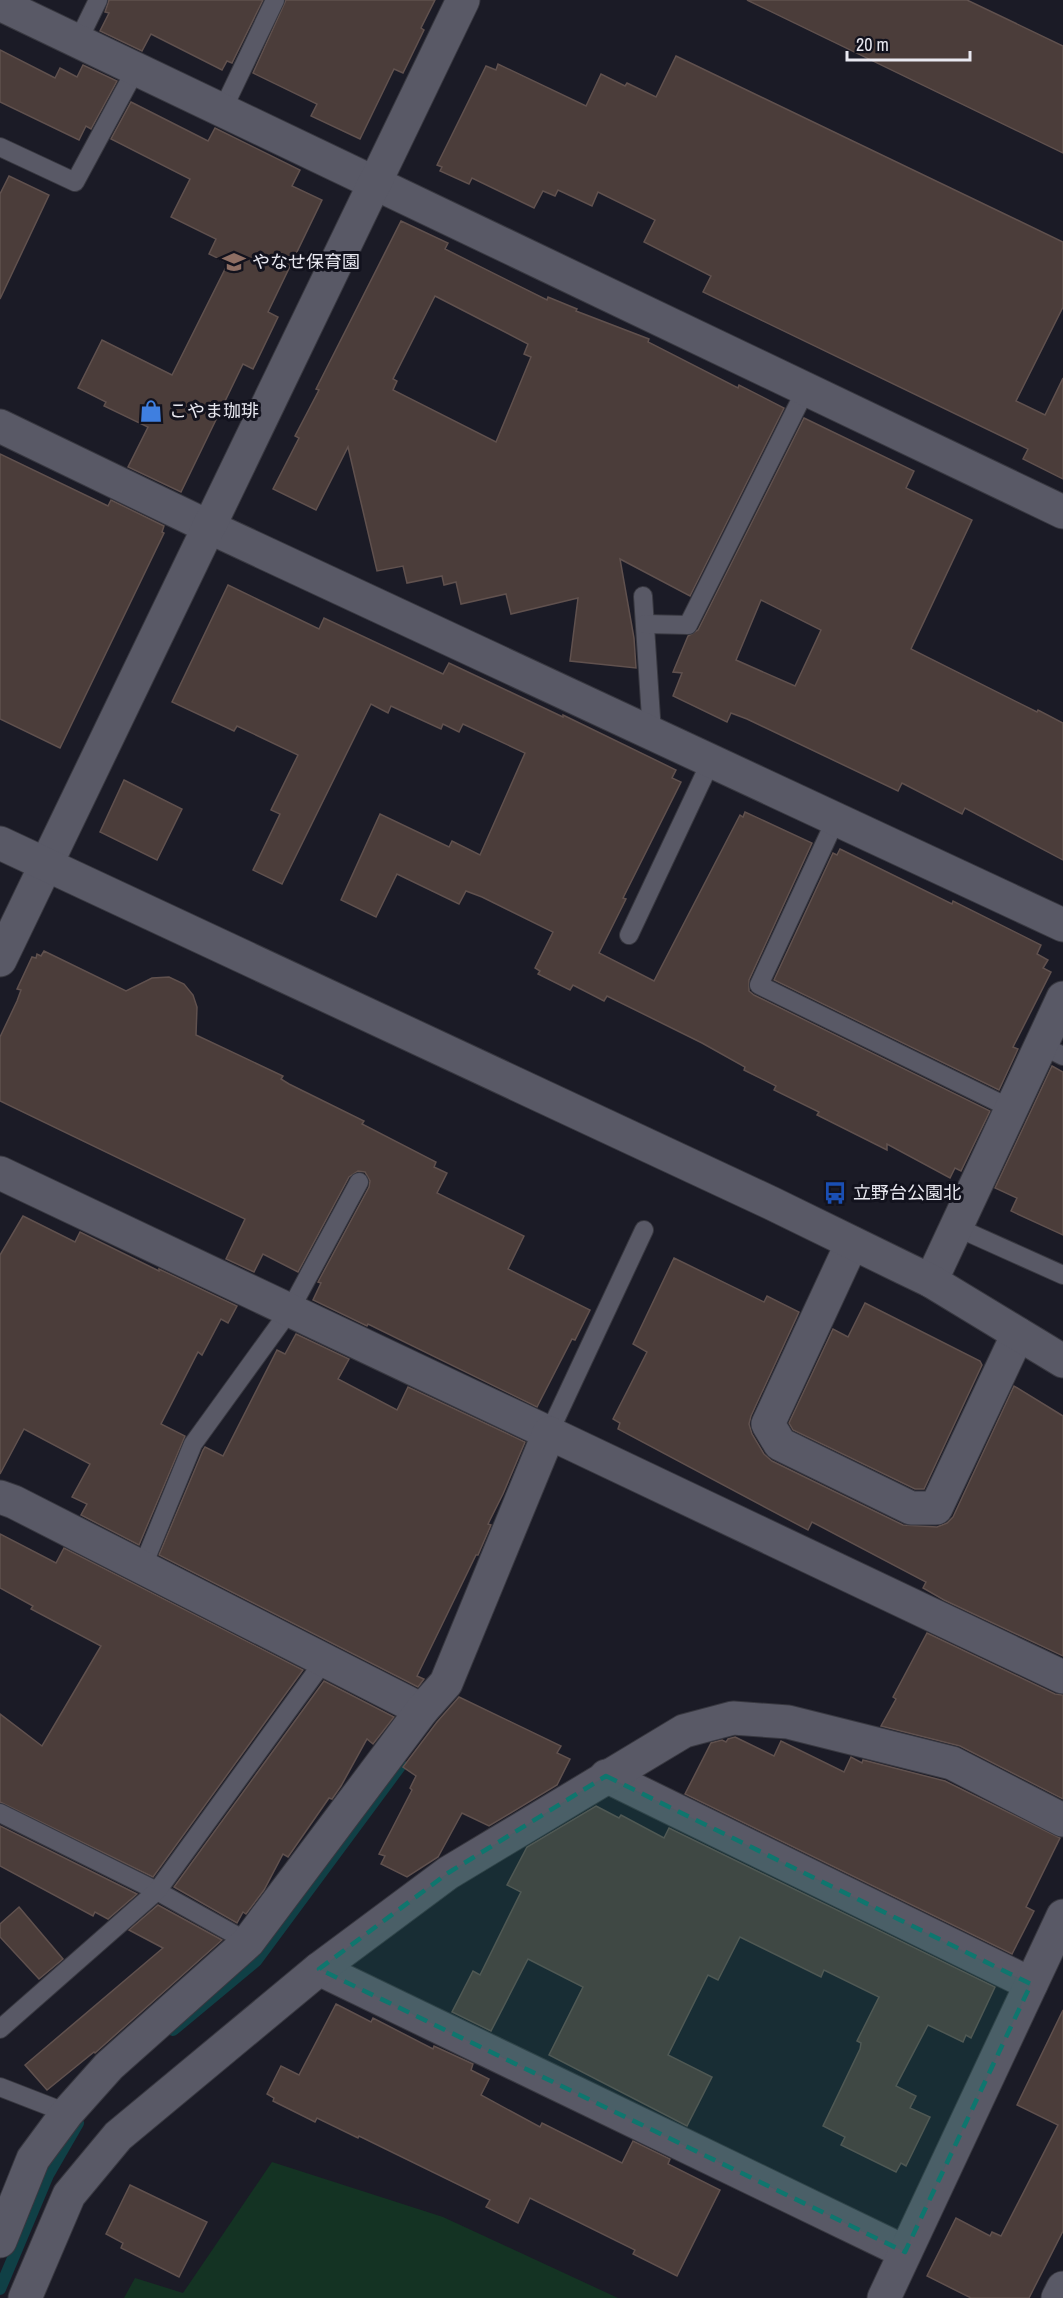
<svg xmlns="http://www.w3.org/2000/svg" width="1063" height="2298" font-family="'Archivo Narrow','Noto Sans JP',sans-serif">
<rect width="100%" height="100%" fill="#1b1b26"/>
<polygon fill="#143323" points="272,2162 443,2217 618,2298 124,2298 135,2278 183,2293"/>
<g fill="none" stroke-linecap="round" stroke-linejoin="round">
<g stroke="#104046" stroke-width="12">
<polyline points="173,2030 256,1961 401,1765"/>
<polyline points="0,2289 48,2175 78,2123"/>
</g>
</g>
<g fill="#4b3d3a" stroke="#60514e" stroke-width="1.5" fill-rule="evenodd">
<polygon points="109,0 263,0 232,63 227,61 222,70 151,34 142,51 100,31 109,13 105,12"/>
<polygon points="286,0 435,0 421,28 424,30 403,73 394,69 360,139 311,116 317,104 253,73"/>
<polygon points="747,0 967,0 1063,46 1063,153"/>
<polygon points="0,50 55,78 60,68 77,77 83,65 117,81 91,129 86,126 79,140 0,102"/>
<polygon points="676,56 1063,242 1063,307 1016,401 1045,415 1063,378 1063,479 1023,459 1028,449 703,292 711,276 644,242 655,220 598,192 592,206 558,190 555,196 543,191 534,208 472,178 469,184 440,171 442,167 437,165 486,66 496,70 498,64 586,106 601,74 625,86 627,83 656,97"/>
<polygon points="131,102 208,141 215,128 300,170 292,186 322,200 268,312 278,317 253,369 243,364 181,492 128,467 148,427 104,406 106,402 78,388 102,340 172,375 228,263 209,254 216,239 171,217 190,179 111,139"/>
<polygon points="9,176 49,195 0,299 0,194"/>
<path d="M 401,221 L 448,243 L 445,249 L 547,300 L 548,297 L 577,309 L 576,311 L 649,339 L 648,342 L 738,388 L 739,385 L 784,408 L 690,596 L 620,559 L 634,638 L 636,668 L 570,661 L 578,598 L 511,614 L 506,594 L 461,604 L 456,582 L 444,585 L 442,576 L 407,583 L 403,566 L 377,571 L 348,447 L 316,510 L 273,489 L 299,438 L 295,436 L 319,390 L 316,389 ZM 435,296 L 528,344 L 524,354 L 531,357 L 496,442 L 393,390 L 397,381 L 393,379 Z"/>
<path d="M 804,418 L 914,471 L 906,488 L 972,520 L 911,649 L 1037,712 L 1038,710 L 1063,723 L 1063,860 L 965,808 L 962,814 L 902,783 L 898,791 L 747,719 L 731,713 L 727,722 L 673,696 L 682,673 L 673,672 L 688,636 L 698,630 ZM 761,600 L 821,630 L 795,686 L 736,660 Z"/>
<polygon points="0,454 108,506 111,500 164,526 162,532 164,533 60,748 0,719"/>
<polygon points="228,585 319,629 324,618 443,674 449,663 563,717 563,715 676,770 672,778 681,782 623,898 626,899 599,953 654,981 740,815 743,817 745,812 812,843 749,980 749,991 754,995 990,1111 961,1171 955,1168 950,1178 887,1144 887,1150 817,1115 819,1112 774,1090 776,1086 744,1070 745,1067 702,1043 607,996 604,1001 573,985 570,990 538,974 540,971 535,968 553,932 482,897 466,891 459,904 397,874 376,917 341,900 380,814 449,847 452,841 480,855 525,753 463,724 459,732 443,724 441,729 391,706 388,713 371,704 282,884 253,870 280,814 271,810 298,755 237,726 234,731 172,702"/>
<polygon points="124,780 182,809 157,860 100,832"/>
<polygon points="840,849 952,904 953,901 1041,945 1037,954 1048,960 1043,968 1051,972 1013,1047 1018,1049 999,1090 774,980 833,853 837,855"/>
<polygon points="44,951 126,991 152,978 169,977 184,984 193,995 197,1007 196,1035 283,1076 281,1079 289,1084 364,1121 362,1124 436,1162 434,1167 447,1173 437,1193 524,1236 508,1269 590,1310 575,1340 572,1339 537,1407 368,1324 367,1326 313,1300 321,1283 318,1282 369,1187 370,1181 365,1172 358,1171 349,1177 298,1272 263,1254 254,1272 226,1259 245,1219 0,1101 0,1037 17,1001 21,990 17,989 32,957 36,958 37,954 41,956"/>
<polygon points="1052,1066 1063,1072 1063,1235 1011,1211 1017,1198 995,1188"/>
<polygon points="23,1216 75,1242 80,1232 159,1271 159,1269 237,1306 228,1323 221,1319 202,1355 198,1352 161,1424 185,1436 139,1545 81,1515 87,1504 72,1497 90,1464 24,1429 0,1474 0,1255"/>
<polygon points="674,1258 764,1302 767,1296 799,1312 751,1416 749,1424 752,1434 764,1454 772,1461 903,1525 937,1527 947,1523 953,1517 1014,1386 1063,1416 1063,1656 944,1600 923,1588 926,1582 812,1522 808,1530 618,1429 620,1423 613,1419 647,1352 633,1344"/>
<polygon points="865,1303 980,1361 982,1365 924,1489 915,1489 793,1430 789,1423 833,1329 848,1337"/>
<polygon points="296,1334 349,1359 338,1379 397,1410 408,1387 525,1442 503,1494 488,1524 491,1525 478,1555 476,1555 417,1676 424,1679 418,1687 159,1555 203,1450 205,1447 223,1456 277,1350 285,1354"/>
<polygon points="0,1534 56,1563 64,1548 303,1670 153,1877 0,1802 0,1714 42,1746 101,1646 31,1609 33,1606 0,1588"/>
<polygon points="927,1633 1055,1694 1063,1695 1063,1799 960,1746 881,1726 896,1699 893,1697"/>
<polygon points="324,1681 394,1717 373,1744 367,1739 341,1786 332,1799 329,1798 288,1857 283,1854 264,1890 246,1914 243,1912 237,1923 174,1887"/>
<polygon points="459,1697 561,1746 557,1753 570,1759 557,1785 489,1826 462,1813 438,1857 407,1877 381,1864 385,1856 379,1854 412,1790 410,1788 416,1776 403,1767 437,1722"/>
<polygon points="735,1737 774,1756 781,1741 844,1772 851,1757 862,1763 863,1760 945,1781 1060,1838 1026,1907 1034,1911 1012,1954 685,1794 711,1743 722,1740 726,1742 728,1739"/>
<polygon points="596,1806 619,1818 621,1815 664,1838 669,1828 995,1987 971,2038 966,2035 963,2042 928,2025 896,2086 916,2096 910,2108 930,2117 906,2166 901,2163 896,2172 841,2145 845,2137 823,2126 860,2049 861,2043 857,2041 879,1997 824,1970 821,1977 740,1937 718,1980 708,1975 668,2055 712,2077 687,2126 549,2055 583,1987 528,1959 491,2031 452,2012 473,1971 480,1975 521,1892 507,1885 527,1847"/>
<polygon points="0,1826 137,1894 108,1919 95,1912 93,1916 0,1866"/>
<polygon points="158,1905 222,1940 95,2053 94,2052 47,2090 25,2065 163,1948 129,1930"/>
<polygon points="19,1907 63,1959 39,1979 0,1937 0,1924"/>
<polygon points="336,2004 371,2022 373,2018 433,2049 434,2046 473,2064 471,2070 489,2079 481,2095 540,2127 542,2123 622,2163 633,2141 670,2159 668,2164 720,2190 677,2276 633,2254 635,2250 530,2198 518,2223 486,2207 490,2200 359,2136 358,2138 317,2118 315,2122 273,2101 274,2098 267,2094 281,2066 299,2075"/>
<polygon points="1063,2010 1063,2231 1029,2298 971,2298 927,2276 956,2218 990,2236 992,2232 1001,2236 1058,2125 1017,2105"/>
<polygon points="130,2185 207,2222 179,2277 121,2248 123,2243 106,2234"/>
</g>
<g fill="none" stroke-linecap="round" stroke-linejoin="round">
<g stroke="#383840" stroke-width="20">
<g id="lane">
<polyline points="78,41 98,0"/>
<polyline points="222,111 275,0"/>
<polyline points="0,147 75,182 136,69"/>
<polyline points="643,596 652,733"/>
<polyline points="645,624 688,625 806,389"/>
<polyline points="836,819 759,985 1012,1109"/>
<polyline points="629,935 711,761"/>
<polyline points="1041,1045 1063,1056"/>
<polyline points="956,1227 1063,1275"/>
<polyline points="549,1433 644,1230"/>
<polyline points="142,1568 193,1444 290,1310 359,1182"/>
<polyline points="0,1813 157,1891 248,1942"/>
<polyline points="0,2029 157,1891 324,1661"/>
<polyline points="0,2087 67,2113"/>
</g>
</g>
<g stroke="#383840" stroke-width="35">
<g id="street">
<polyline points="0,4 1063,512"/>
<polyline points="0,426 209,527 1063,925"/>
<polyline points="0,960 463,0"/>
<polyline points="0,1173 549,1433"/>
<polyline points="852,1243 768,1424 780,1444 911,1508 936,1508 1018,1334"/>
<polyline points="931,1281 1063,998"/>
<polyline points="0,1497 14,1502 422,1710"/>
<polyline points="606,1776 1031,1984"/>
<polyline points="319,1969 905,2252"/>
<polyline points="0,2241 33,2159 67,2113 109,2066 248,1942 422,1710 446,1683 549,1433 1063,1677"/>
<polyline points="25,2298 69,2195 118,2136 319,1969 448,1873 684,1731 733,1718 788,1722 952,1763 1063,1820"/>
<polyline points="884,2298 1063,1916"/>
<polyline points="1058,2298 1063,2288"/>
</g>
</g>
<g stroke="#383840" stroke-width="35">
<polyline id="secondary" points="0,843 771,1203 904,1268 931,1281 1063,1361"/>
</g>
<use href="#lane" stroke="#595966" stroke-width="18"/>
<use href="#street" stroke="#595966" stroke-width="33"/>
<use href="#secondary" stroke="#595966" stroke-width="33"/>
</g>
<path fill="#0f766e" fill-opacity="0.2" stroke="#0f766e" stroke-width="4.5" stroke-dasharray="12 8" stroke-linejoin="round" d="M 606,1776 L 1031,1984 L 905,2252 L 319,1969 L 448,1873 Z"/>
<defs>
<g id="school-bare" transform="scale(1.8)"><path d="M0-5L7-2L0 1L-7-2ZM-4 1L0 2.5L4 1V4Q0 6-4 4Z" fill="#8d6e63" stroke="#12121d" stroke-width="2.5" paint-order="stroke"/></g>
<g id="shop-bare" transform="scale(1.8)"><path d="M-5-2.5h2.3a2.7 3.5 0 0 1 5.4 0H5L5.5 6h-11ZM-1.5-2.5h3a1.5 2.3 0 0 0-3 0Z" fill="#3f7fe0" stroke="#12121d" stroke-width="2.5" paint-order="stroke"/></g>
<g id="bus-bare" transform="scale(1.8)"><path d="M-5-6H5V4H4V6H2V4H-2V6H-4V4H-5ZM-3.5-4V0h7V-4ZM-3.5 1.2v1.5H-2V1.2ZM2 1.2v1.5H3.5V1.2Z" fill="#1a4fb4" stroke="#12121d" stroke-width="2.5" paint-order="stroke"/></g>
</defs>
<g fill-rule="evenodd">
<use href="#school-bare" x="234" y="262"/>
<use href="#shop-bare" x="151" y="411"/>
<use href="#bus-bare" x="835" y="1193"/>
</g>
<g text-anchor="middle" stroke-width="6" stroke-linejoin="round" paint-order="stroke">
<g font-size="18" fill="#e8e8f0" stroke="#12121d" text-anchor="start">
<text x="252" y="268">やなせ保育園</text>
<text x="169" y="417">こやま珈琲</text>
<text x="853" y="1199">立野台公園北</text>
</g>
</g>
<path d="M847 51v9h123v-9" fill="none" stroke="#e8e8f0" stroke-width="3"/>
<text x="856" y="51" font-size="18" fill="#e8e8f0" stroke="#12121d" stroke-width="4.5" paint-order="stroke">20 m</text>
</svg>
